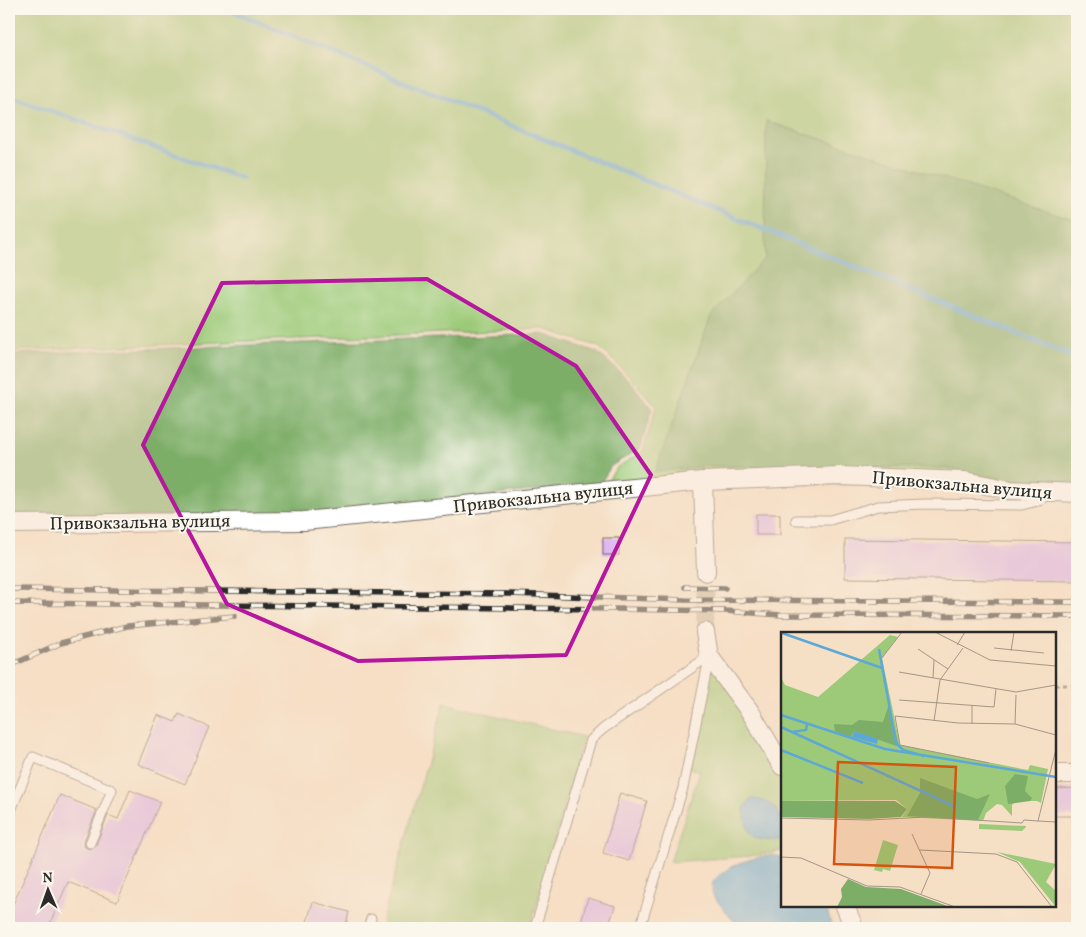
<svg xmlns="http://www.w3.org/2000/svg" width="1086" height="937" font-family="Vollkorn,serif">
<rect width="100%" height="100%" fill="#fbf7ec"/>
<filter id="ink" filterUnits="userSpaceOnUse"><feTurbulence type="fractalNoise" baseFrequency=".02" numOctaves="2"/><feDisplacementMap in="SourceGraphic" scale="10" xChannelSelector="R" yChannelSelector="G"/><feConvolveMatrix kernelMatrix="1 2 1 2 8 2 1 2 1" color-interpolation-filters="sRGB"/></filter>
<filter id="wash" filterUnits="userSpaceOnUse"><feTurbulence type="fractalNoise" baseFrequency=".0096" numOctaves="4" result="noise"/><feDisplacementMap in="SourceGraphic" scale="20" xChannelSelector="R" yChannelSelector="G"/><feGaussianBlur stdDeviation="1.12" result="paint"/><feColorMatrix in="noise" values="0 0 0 0 0 0 0 0 0 0 0 0 0 0 0 0 0 1.4 0 .05"/><feComposite in="paint" operator="in"/></filter>
<g filter="url(#wash)">
<rect width="100%" height="100%" fill="#f5dfc5"/>
<g fill="#9cca78" stroke="#647a52">
<polygon points="9,9 1077,9 1077,487 1012,485 606,483 616,468 643,451 656,407 631,378 599,347 544,329 9,351"/>
<polygon points="709,656 782,766 782,851 750,856 670,862 700,771 687,767"/>
<polygon points="444,703 584,737 530,928 380,928"/>
</g>
<g fill="#7dae68" stroke="#546c4a">
<polygon points="766,121 1077,221 1077,482 1014,481 946,468 708,466 655,472 711,316 765,258"/>
<polygon points="543,334 597,352 630,381 652,409 640,449 611,466 600,484 304,515 9,518 9,354"/>
</g>
<g fill="#5ea8d6" stroke="#446a80">
<path d="M 751,799 C 775,799 787,817 781,840 C 752,841 747,839 744,808 Z"/>
<path d="M 771,855 L 782,857 L 782,906 L 826,906 L 832,928 L 748,928 L 740,926 L 731,918 L 714,897 L 712,891 L 713,882 C 728,864 748,859 771,855 Z"/>
</g>
<g fill="none" stroke-linecap="round" stroke-linejoin="round">
<g stroke="#5ea8d6" stroke-width="5">
<polyline points="227,9 1077,358"/>
<polyline points="9,96 241,178"/>
</g>
</g>
<g id="blocks">
<g fill="#d9aff1">
<rect x="756" y="514" width="24" height="21"/>
<rect x="603" y="538" width="16" height="17"/>
<polygon points="845,539 1077,542 1077,581 845,578"/>
<polygon points="179,714 209,727 185,784 138,764 158,715 175,722"/>
<polygon points="1077,788 1077,816 1055,816 1055,789"/>
<polygon points="130,790 160,802 117,902 68,882 48,928 9,928 9,914 60,795 97,810 84,841 85,847 90,849 96,845 108,815 118,819"/>
<polygon points="620,793 647,801 629,861 603,853"/>
<polygon points="588,898 615,906 608,928 579,928"/>
<polygon points="313,902 349,912 345,928 305,928"/>
</g>
</g>
</g>
<g filter="url(#ink)">
<use href="#blocks" fill-opacity="0" stroke="#726a61" stroke-width="1"/>
<g fill="none" stroke-linecap="round" stroke-linejoin="round">
<polyline stroke="#cdbba6" stroke-width="18" stroke-dasharray="18 9" stroke-linecap="butt" points="705,632 706,572"/>
<g stroke="#726a61" stroke-width="11">
<g id="lane">
<polyline points="796,520 830,520 878,506 925,504 1022,505 1038,501 1049,494"/>
<polyline points="9,815 33,757 112,790 90,843"/>
<polyline points="368,928 371,919"/>
<polyline points="535,928 591,740 603,729 709,656"/>
<polyline points="640,928 683,788 709,658"/>
</g>
</g>
<g stroke="#726a61" stroke-width="20">
<g id="street">
<polyline points="703,481 706,572"/>
<polyline points="9,524 304,521 703,481 841,476 965,481 1011,490 1077,493"/>
<polyline points="705,632 709,656 751,713 782,766"/>
<polyline points="1055,774 1077,774"/>
<polyline points="845,906 854,928"/>
</g>
</g>
<polyline stroke="#726a61" stroke-width="3" stroke-dasharray="4 4" stroke-linecap="butt" points="1055,685 1077,685"/>
<use href="#lane" stroke="#fff" stroke-width="9"/>
<use href="#street" stroke="#fff" stroke-width="18"/>
<g stroke="#2b2b2b" stroke-width="5.5">
<g id="rail">
<polyline points="685,587 725,588"/>
<polyline points="9,589 510,594 685,600 1077,602"/>
<polyline points="9,603 614,609 725,611 781,615 1077,616"/>
<polyline points="9,666 61,643 127,626 235,616"/>
</g>
</g>
<use href="#rail" stroke="#fbf7ec" stroke-width="4" stroke-dasharray="11" stroke-linecap="butt"/>
</g>
</g>
<path d="M0 0H1086V937H0ZM 427,279 L 576,366 L 651,475 L 566,655 L 358,661 L 227,604 L 143,445 L 222,283 Z" fill="#f5dfc5" fill-opacity=".55" fill-rule="evenodd"/>
<path fill="none" stroke="#b5179e" stroke-width="4" stroke-linejoin="round" d="M 427,279 L 576,366 L 651,475 L 566,655 L 358,661 L 227,604 L 143,445 L 222,283 Z"/>
<g text-anchor="middle" stroke-width="4" stroke-linejoin="round" paint-order="stroke">
<g font-size="18" fill="#2b2b2b" stroke="#fbf7ec">
<text transform="translate(962 485) rotate(5)" y="6">Привокзальна вулиця</text>
<text transform="translate(543 497) rotate(-6)" y="6">Привокзальна вулиця</text>
<text transform="translate(140 522) rotate(-1)" y="6">Привокзальна вулиця</text>
</g>
</g>
<g transform="translate(781 632)">
<rect width="275" height="275" fill="#f5dfc5"/>
<path d="M 109,3 L 117,5 L 101,26 L 119,113 L 247,138 L 249,133 L 267,137 L 260,171 L 256,169 L 235,169 L 231,173 L 231,184 L 221,173 L 216,172 L 205,181 L 202,189 L 121,185 L 126,177 L 115,168 L 0,169 L 0,45 L 4,53 L 37,65 ZM 198,192 L 245,194 L 245,195 L 241,199 L 198,197 ZM 102,208 L 117,213 L 109,239 L 102,237 L 101,240 L 93,238 ZM 216,220 L 275,232 L 265,250 L 275,259 L 275,275 L 239,230 Z" fill="#9cca78"/>
<path d="M 108,72 L 118,115 L 73,99 L 70,105 L 54,100 L 53,92 L 71,93 L 78,88 L 102,90 ZM 234,142 L 247,144 L 244,159 L 251,166 L 249,169 L 227,172 L 224,154 ZM 139,146 L 196,167 L 209,162 L 197,188 L 126,184 L 139,161 ZM 0,169 L 114,169 L 126,177 L 120,185 L 88,187 L 0,185 ZM 67,247 L 85,255 L 120,257 L 169,275 L 56,275 L 61,265 L 60,257 Z" fill="#7dae68"/>
<path d="M 73,99 L 97,107 L 96,112 L 71,105 Z" fill="#5ea8d6"/>
<path fill="none" stroke="#5ea8d6" stroke-width="2.5" d="M 1,1 L 101,36M 98,17 L 115,111 L 122,118 L 143,124M 0,83 L 104,117 L 275,145M 0,95 L 175,175M 11,100 L 25,98 L 26,92M 0,118 L 82,151"/>
<path fill="none" stroke="#a49787" stroke-width="1" d="M 154,0 L 209,28 L 275,34M 176,13 L 184,0M 213,16 L 263,21M 137,17 L 167,37M 230,19 L 233,0M 101,26 L 121,0M 118,40 L 235,60 L 275,53M 152,46 L 153,28M 118,68 L 213,75 L 215,57M 191,74 L 191,92M 153,89 L 159,48 L 182,16M 234,92 L 235,63M 275,117 L 257,189 L 275,190M 208,131 L 119,113 L 114,84 L 177,91 L 234,92 L 275,103M 0,186 L 88,188 L 146,185 L 241,191 L 243,188 L 257,189M 131,202 L 149,241 L 140,262M 139,218 L 215,222 L 236,230 L 271,275M 0,225 L 20,226 L 86,254 L 119,255 L 174,275"/>
<path fill="#d5540f" fill-opacity="0.15" stroke="#d5540f" stroke-width="2.5" d="M 57,130 L 175,135 L 171,236 L 53,232 Z"/>
<rect width="275" height="275" fill="none" stroke="#2b2b2b" stroke-width="2.5"/>
</g>
<rect width="1086" height="937" fill="none" stroke="#fbf7ec" stroke-width="30"/>
<g transform="translate(48 890) rotate(358)" stroke="#fbf7ec" stroke-width="4" paint-order="stroke">
<path d="M0-4L9 19L0 12L-9 19Z" fill="#2b2b2b"/>
<text y="-8" font-size="14" font-weight="bold" text-anchor="middle" fill="#2b2b2b">N</text>
</g>
</svg>
